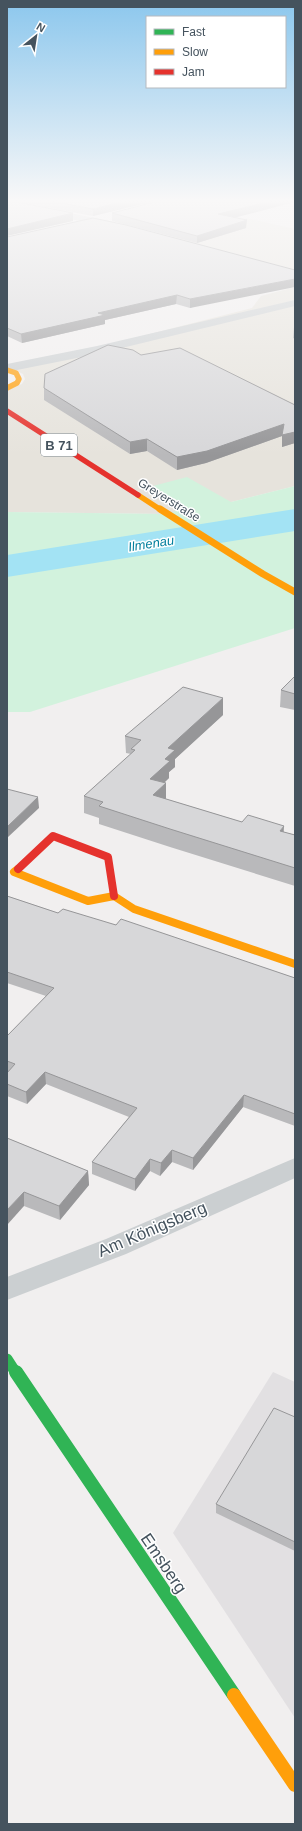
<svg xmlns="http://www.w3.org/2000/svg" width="302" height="1831" font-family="Helvetica,sans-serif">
<rect width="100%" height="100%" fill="#f1efef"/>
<g fill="#e6e3dc">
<polygon points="246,218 295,229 295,282 169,238"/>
<polygon points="295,287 295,486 231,502 168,514 7,512 7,390 22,384 25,379 23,374 12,369 252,308 261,296"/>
</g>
<polygon fill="#e2e0e2" points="273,1372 295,1382 295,1718 173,1533"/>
<polygon fill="#d2f2dd" points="187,477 231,502 295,486 295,628 30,712 7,712 7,512 168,514 185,507 153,486"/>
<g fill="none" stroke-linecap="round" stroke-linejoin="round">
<polygon fill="#a3e3f4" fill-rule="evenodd" points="295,509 295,531 7,577 7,555"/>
<g fill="#cbcfd1" fill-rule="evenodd">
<polygon points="7,200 114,222 119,225 114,228 7,206"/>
<polygon points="295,300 295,306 97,354 7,372 7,364 97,346"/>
<polygon points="295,1158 295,1178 126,1254 7,1300 7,1277 106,1239"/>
</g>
<polyline stroke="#30b455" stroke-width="11" points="7,1359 16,1373"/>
<polyline stroke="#30b455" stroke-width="14" points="16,1372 234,1695"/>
<g stroke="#ff9f0a" stroke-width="5.5">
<polyline points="7,370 16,373 19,379 17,383 7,388"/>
<polyline points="138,495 161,510"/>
</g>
<polyline stroke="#ff9f0a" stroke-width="7" points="160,509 263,574 295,592"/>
<polyline stroke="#ff9f0a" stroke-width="8" points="18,869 14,872 88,901 114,896 134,909 295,964"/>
<polyline stroke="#ff9f0a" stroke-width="14" points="234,1695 295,1785"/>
<polyline stroke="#e5322d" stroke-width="5.5" points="7,411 138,495"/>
<polyline stroke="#e5322d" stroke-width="8" points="18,869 53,836 108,857 114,896"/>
</g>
<g fill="#b9b9bb">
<polygon points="10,200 159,200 93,216"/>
<polygon points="112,213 234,218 246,228 197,243 112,221"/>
<polygon points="7,237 295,270 190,308 176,304 105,320 105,324 22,343 7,336"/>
<polygon points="294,327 295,327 295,339 293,338"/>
<polygon points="141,355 295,405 295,443 282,447 282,436 206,463 177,470 147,451 130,454 44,400 44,388"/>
<polygon points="295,676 295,710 280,707 281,690"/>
<polygon points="223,715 175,759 175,767 169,772 169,778 164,783 166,783 166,799 242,822 284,832 295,835 295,886 170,847 99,824 99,818 84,813 84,796 131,754 126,753 125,736"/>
<polygon points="7,896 58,913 116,925 295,978 295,1126 243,1107 193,1170 172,1162 160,1176 150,1171 135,1191 92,1174 92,1162 129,1117 46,1084 27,1104 7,1096 7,1073 8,1072 7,1072 7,1036 46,996 7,983"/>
<polygon points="7,1138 88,1171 89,1185 60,1220 24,1206"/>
<polygon points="295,1417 295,1551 216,1513 216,1504"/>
</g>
<g fill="#969698">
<polygon points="129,200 159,200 93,216 93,209"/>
<polygon points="276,200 295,200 295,202 218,222 218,214"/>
<polygon points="73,213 73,221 7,236 7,229"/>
<polygon points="247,220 246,228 197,243 197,236"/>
<polygon points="295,279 295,287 190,308 190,299"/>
<polygon points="177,295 176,304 105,320 105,324 22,343 21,334 98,313"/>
<polygon points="284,424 295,432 295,443 282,447 282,436 206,463 177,470 177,457"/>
<polygon points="147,439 147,451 130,454 130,442"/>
<polygon points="223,698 223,715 175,759 175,767 169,772 169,778 150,796 150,779 165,759 168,748"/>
<polygon points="166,783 166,801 153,795"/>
<polygon points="38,797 39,808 7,838 7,827"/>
<polygon points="284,826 283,844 280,831"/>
<polygon points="45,1072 46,1084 27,1104 26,1092"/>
<polygon points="244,1095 243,1107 193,1170 193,1158"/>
<polygon points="172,1150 172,1162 160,1176 161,1163"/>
<polygon points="150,1159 150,1171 135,1191 135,1179"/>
<polygon points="88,1171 89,1185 60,1220 59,1206"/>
<polygon points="24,1192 24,1206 7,1225 7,1210"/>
</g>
<g fill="#d7d7d9" stroke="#969698">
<polygon points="7,200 73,213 7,229"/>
<polygon points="46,200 129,200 93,209"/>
<polygon points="162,200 276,200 218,214 247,220 197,236 112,213"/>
<polygon points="93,218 126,225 295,270 295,279 190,299 177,295 98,313 105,315 21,334 7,328 7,237"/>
<polygon points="108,345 133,350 141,355 180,348 295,405 295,432 282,435 284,424 207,451 177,457 147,439 130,442 44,388 45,374"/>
<polygon points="295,676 295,694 281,690"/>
<polygon points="183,687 223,698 168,748 175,750 165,759 170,761 150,779 166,783 153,795 242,822 248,815 284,826 280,831 295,835 295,868 170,829 99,806 103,802 84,796 135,750 131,749 141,740 125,736"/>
<polygon points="7,789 38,797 7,827"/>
<polygon points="7,896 58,913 63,909 116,925 121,919 295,978 295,1114 244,1095 193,1158 172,1150 161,1163 150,1159 135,1179 92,1162 137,1108 45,1072 26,1092 7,1084 7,1073 15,1064 7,1061 7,1036 54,988 7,972"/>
<polygon points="7,1138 88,1171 59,1206 24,1192 7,1210"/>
<polygon points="274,1408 295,1417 295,1542 216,1504"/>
</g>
<linearGradient id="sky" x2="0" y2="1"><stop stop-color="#8cc7ed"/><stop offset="0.44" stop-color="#f9f8f8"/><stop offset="1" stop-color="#f9f8f8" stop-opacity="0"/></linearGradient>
<rect width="302" height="456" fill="url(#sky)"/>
<g text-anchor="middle" stroke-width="3" stroke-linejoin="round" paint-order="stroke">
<g font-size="12" fill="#45535e" stroke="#fff">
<text transform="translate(169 500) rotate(32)" y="4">Greyerstraße</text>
</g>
<rect fill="#fff" stroke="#7d878e" stroke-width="1" x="41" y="434" width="36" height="22" rx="3"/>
<g font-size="13" font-weight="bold" fill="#45535e">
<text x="59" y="450">B 71</text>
</g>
<g font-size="13" font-style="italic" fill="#037f9d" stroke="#fff">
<text transform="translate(151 543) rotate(-9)" y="5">Ilmenau</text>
</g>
<g font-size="17" fill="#45535e" stroke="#fff">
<text transform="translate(152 1229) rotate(-23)" y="6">Am Königsberg</text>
<text transform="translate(164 1563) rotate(56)" y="6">Emsberg</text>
</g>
</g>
<rect width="302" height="1831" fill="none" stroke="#45535e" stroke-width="16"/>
<rect x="146" y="16" width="140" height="72" fill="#ffffff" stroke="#b5babf"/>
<rect x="154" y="29" width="20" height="6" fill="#30b455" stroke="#b5babf"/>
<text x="182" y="36" font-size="12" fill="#45535e">Fast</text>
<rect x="154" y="49" width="20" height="6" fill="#ff9f0a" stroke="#b5babf"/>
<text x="182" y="56" font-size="12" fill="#45535e">Slow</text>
<rect x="154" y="69" width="20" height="6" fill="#e5322d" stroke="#b5babf"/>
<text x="182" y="76" font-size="12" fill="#45535e">Jam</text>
<g transform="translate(36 36) rotate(30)" stroke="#ffffff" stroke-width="3" paint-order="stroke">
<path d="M0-3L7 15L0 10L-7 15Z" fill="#45535e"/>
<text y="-6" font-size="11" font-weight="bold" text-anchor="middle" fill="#45535e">N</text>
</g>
</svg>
